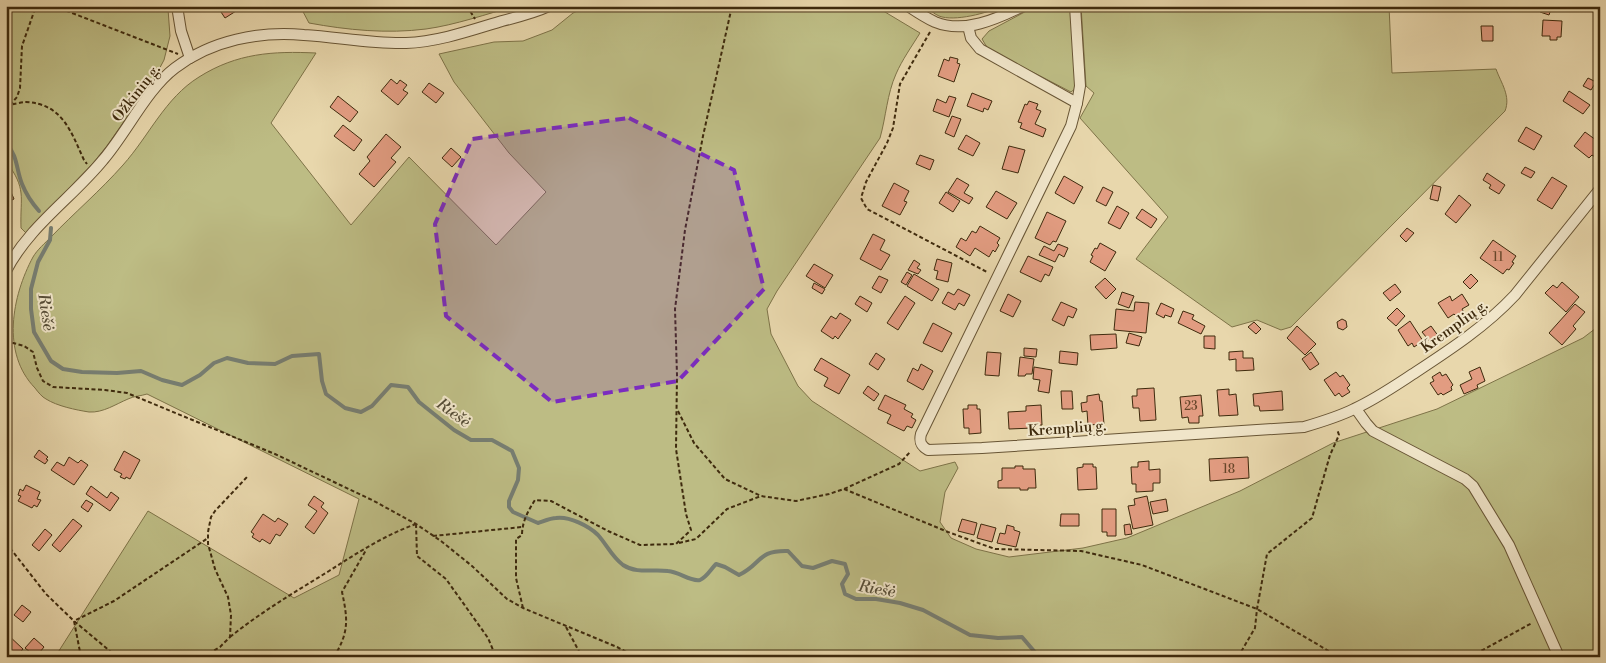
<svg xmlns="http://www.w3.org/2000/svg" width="1606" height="663" font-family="'Libre Bodoni',serif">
<rect width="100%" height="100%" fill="#e8d7ac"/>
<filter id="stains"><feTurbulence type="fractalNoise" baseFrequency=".004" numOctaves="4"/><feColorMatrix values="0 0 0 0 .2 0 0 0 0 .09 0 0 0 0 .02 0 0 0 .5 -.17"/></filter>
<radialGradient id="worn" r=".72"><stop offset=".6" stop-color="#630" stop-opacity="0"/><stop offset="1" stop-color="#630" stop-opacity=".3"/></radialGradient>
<g fill="#bdbc84" stroke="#7e7348">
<path d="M 6,6 L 168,6 L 168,9 L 170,36 L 164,60 L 156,75 L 107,146 L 93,163 L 26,233 L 21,228 C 20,195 27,190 6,161 Z"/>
<path d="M 300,6 L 515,6 C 487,14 455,25 426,29 C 387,34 347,30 309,23 Z"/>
<path d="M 588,6 L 875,6 L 920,33 C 912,46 902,60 896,74 C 887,94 886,117 880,138 L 777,291 L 767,309 L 771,334 L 798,386 L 812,401 L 920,471 L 955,462 L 958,468 L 945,492 L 940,522 L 951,538 L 976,549 L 1009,557 L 1083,548 L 1127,538 L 1240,491 L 1333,443 L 1437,409 L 1583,338 L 1600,325 L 1600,657 L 55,657 L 148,511 L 294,598 L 339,575 L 359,499 L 147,394 C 141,396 134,396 128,399 C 116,404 103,413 89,412 C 76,410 57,406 46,399 C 42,397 38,392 35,388 C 1,353 12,296 33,257 C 37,250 45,243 51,237 C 74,213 100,191 123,165 C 149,136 165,98 199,77 C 237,53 273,51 316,53 L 271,123 L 351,225 L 409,157 L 496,245 L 546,192 L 509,153 L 454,82 L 439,54 L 494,42 L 523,41 L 552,30 L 573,13 Z"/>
<path d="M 925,6 L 1002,6 C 988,13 954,22 939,16 C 934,14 929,9 925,6 Z"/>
<polygon points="1036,6 1071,6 1076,88 1071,92 988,49 982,39 989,31"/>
<path d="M 1081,6 L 1389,6 L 1392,73 L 1496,69 C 1501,83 1511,96 1505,111 L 1291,327 L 1281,330 L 1257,320 L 1232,327 L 1136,259 L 1168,217 L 1080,118 L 1094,93 L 1086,86 Z"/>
</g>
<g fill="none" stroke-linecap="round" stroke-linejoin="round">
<g stroke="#777e72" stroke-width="4">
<path d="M 6,143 C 18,156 16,169 22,184 C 26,194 32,203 39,211"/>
<path d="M 51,228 L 50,240 L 38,262 L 31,289 L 31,309 L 34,332 L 51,361 L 63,369 L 82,372 L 117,373 L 141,371 L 162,380 L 182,385 L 200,375 L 214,363 L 227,358 L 248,363 L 275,364 L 292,356 L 319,354 L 322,381 L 326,394 L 345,408 L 361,412 L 372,406 L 391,385 L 408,387 L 419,402 L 454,430 L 471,440 L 492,440 L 512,451 L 519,468 L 518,480 L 509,501 L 509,507 L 513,512 L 538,523 C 544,521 551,518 556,518 C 569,516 589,526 598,535 C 607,545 612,557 623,565 C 637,574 652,569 668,571 C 680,572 690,582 700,580 C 707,577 711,569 716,564 L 725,567 L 739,575 C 762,564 757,550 788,551 L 802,566 L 813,568 L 832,561 L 845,564 L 848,574 L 842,584 L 845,594 L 856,599 L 876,599 L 900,603 L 923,610 L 970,635 L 998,638 L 1022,637 L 1039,657"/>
</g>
</g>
<g fill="#e29c81" stroke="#3e2a0d">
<polygon points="217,6 244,6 225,18"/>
<polygon points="1542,6 1552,6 1549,15 1540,12"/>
<polygon points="1543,20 1562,21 1561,37 1557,37 1557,40 1550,40 1550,36 1542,36"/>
<polygon points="1481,26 1493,26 1493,41 1482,41"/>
<polygon points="950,57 958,59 957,63 960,64 954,82 938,76 944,59 949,61"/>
<polygon points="1588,78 1596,82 1591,90 1583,86"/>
<polygon points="391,79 397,84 400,80 407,85 403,90 408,93 398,105 381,91"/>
<polygon points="429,83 444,93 436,103 422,92"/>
<polygon points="1569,91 1590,105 1583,114 1563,101"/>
<polygon points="972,93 992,101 988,110 984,108 983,112 967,106"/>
<polygon points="338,96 358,112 350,122 330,107"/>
<polygon points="949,96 956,98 949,117 933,111 937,99 946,103"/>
<polygon points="1029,101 1038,104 1036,109 1041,111 1035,124 1046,129 1043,137 1020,128 1022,123 1018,122 1025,104 1027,105"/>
<polygon points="952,116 961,119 954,137 945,133"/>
<polygon points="343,125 362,140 354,151 334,136"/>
<polygon points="1526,127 1542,136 1534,150 1518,141"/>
<polygon points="1585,132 1600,143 1597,148 1600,151 1595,157 1592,155 1589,158 1574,146"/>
<polygon points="386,134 401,147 391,158 396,162 374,187 359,174 370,161 367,157"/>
<polygon points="966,135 980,143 973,156 958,149"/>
<polygon points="1009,146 1025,150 1018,173 1002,169"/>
<polygon points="451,148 461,157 452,167 442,158"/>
<polygon points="920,155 934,160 930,170 916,164"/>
<polygon points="1525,167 1535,172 1531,178 1521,173"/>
<polygon points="1487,173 1505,185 1499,194 1489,188 1491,185 1483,180"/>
<polygon points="1064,176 1083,187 1074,204 1055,193"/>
<polygon points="1552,177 1567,186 1552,209 1537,200"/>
<polygon points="957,178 969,185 964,193 973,198 969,204 948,192"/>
<polygon points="894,183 909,191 904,201 907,202 900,215 882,206"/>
<polygon points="8,185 14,199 6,203 6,186"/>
<polygon points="1433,185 1441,187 1438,201 1430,199"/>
<polygon points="1103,187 1113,192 1106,206 1096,201"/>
<polygon points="996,191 1017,203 1007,219 986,207"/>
<polygon points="946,192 960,201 953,212 939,203"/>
<polygon points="1459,195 1471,205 1456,223 1445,214"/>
<polygon points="1117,206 1129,213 1120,229 1108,223"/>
<polygon points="1142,209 1157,219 1151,228 1136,218"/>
<polygon points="1047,212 1066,221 1056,242 1053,241 1050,245 1035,238"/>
<polygon points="980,226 1000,238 997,243 999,245 995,252 993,250 989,257 975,248 970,256 956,247 961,238 966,241 972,231 976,233"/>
<polygon points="1407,228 1414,233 1406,242 1400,236"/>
<polygon points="873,234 885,240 880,250 890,255 881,270 860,259"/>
<polygon points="1493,240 1516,256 1512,262 1514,263 1509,270 1507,269 1503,274 1480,258"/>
<polygon points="1100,243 1116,252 1105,271 1090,262 1093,256 1091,255 1095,248 1097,249"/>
<polygon points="1058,244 1068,248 1064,257 1059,254 1055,262 1039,255 1044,246 1054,251"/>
<polygon points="1028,256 1053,267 1049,276 1045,274 1041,282 1020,272"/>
<polygon points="937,259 952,263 948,282 936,279 938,271 934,270"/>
<polygon points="914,260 920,264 917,268 921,270 918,274 908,270"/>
<polygon points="814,264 833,275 825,288 806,276"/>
<polygon points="907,272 912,275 906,285 901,282"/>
<polygon points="914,274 939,289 932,301 907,286"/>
<polygon points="1471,274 1478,281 1470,289 1463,282"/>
<polygon points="879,276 888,280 881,293 872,288"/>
<polygon points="1105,278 1116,289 1106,299 1095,287"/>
<polygon points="1562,282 1579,297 1566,312 1545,293 1553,285 1557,288"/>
<polygon points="814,283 825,289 822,294 812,288"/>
<polygon points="1395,284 1401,292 1390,301 1383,293"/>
<polygon points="958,289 970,295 964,306 959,303 955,310 942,303 948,292 954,295"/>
<polygon points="1122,292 1134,296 1129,308 1118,304"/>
<polygon points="1008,294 1021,301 1013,317 1000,311"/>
<polygon points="1462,294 1469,305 1462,309 1464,313 1457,317 1454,314 1448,318 1438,303 1450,296 1452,301"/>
<polygon points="860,296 872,303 867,312 855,304"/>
<polygon points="905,296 915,303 898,330 887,323"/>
<polygon points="1061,302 1077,309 1073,318 1068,316 1064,326 1052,320"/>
<polygon points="1135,302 1149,303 1146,333 1114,330 1116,309 1134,311"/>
<polygon points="1161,303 1174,309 1171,317 1165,315 1164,318 1156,314"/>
<polygon points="1575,304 1585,312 1573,326 1576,329 1562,345 1549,333"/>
<polygon points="1397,308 1405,316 1396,326 1387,318"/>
<polygon points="1183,311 1194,315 1192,319 1205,326 1201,334 1178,323"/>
<polygon points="840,313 851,320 838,339 835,336 833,339 821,331 831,316 836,319"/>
<polygon points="1342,319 1346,321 1347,327 1343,330 1338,328 1337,322"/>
<polygon points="1410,321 1423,341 1414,347 1412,343 1408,346 1398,330"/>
<polygon points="1254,322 1261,329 1256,334 1248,327"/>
<polygon points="933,323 952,333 942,352 923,343"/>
<polygon points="1297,326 1316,344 1305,355 1287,338"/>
<polygon points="1431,326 1439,337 1431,343 1422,332"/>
<polygon points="1129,333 1142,337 1139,346 1126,343"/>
<polygon points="1116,334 1117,348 1091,350 1090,335"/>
<polygon points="1204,336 1215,336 1215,349 1204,348"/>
<polygon points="1024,348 1037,349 1036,357 1024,356"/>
<polygon points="1060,351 1078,353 1077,365 1059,363"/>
<polygon points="1243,351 1243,358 1253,358 1254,370 1236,371 1236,359 1229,360 1229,352"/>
<polygon points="987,352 1001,353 999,376 985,375"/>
<polygon points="1311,352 1319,364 1310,370 1302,359"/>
<polygon points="876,353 885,359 878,370 869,364"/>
<polygon points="1020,357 1034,359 1032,374 1026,374 1025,376 1018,376"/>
<polygon points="821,358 850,375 839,394 824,386 828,378 814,370"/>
<polygon points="921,364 933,371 923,390 907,381 913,368 918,371"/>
<polygon points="1034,367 1052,370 1049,393 1038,391 1040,380 1033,379"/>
<polygon points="1480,367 1485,381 1477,385 1478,388 1464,394 1460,385 1472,379 1469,372"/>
<polygon points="1336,372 1340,377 1343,375 1350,385 1347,388 1350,392 1342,397 1339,393 1335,396 1324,380"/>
<polygon points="1440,372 1442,376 1446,374 1453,385 1451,387 1452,390 1443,395 1441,393 1438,395 1430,383 1434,381 1432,377"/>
<polygon points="868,386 879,394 874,401 863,393"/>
<polygon points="1154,388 1156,420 1140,421 1139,408 1133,408 1132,396 1137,396 1137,389"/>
<polygon points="1229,389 1229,395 1236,394 1238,415 1219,416 1217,390"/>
<polygon points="1061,391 1072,391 1073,409 1062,409"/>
<polygon points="1282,391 1283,410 1260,411 1259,406 1254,406 1253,394"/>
<polygon points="1099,394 1100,401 1102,401 1104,424 1088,425 1087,411 1082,412 1081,403 1087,402 1087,396"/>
<polygon points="885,395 906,405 904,409 913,414 911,417 916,420 912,428 907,426 904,431 887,423 891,415 878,409"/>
<polygon points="1201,395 1203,416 1199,416 1199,423 1189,423 1188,417 1182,418 1180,397"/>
<polygon points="968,405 977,405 977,409 980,409 981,433 969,434 969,428 964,428 963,409 968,409"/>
<polygon points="1041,405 1042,425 1033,425 1033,428 1009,429 1008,412 1026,411 1026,406"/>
<polygon points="39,450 48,457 46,459 48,460 45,464 34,457"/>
<polygon points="124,451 140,460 130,479 126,477 125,479 120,477 122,474 114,470"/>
<polygon points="69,457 78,463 81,460 88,465 74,485 51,470 57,462 64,466"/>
<polygon points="1248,457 1249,478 1210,481 1209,459"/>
<polygon points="1149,461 1149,470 1160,469 1160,483 1153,483 1153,491 1136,492 1136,484 1132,484 1131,467 1138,467 1138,462"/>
<polygon points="1083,464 1093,464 1093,467 1096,467 1097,489 1078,490 1077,468 1083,467"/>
<polygon points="1015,466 1023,466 1023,469 1035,469 1036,488 1028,488 1028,490 1020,490 1020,488 998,488 998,481 1002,480 1002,468 1015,468"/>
<polygon points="26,485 40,492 37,499 41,500 37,507 34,505 32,508 18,501 21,496 18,495 20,489 23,491"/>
<polygon points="91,486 107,498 111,492 119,498 110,511 86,494"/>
<polygon points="314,496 324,503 321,507 328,513 314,534 305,527 317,511 308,505"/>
<polygon points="1147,496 1153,525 1133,529 1128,506 1135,505 1134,499"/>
<polygon points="1166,499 1168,511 1153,514 1150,502"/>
<polygon points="86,500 93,504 88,512 81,507"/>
<polygon points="1102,509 1116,509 1116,536 1107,536 1107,532 1102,532"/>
<polygon points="263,514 275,522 278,518 288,524 280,536 276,534 270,544 262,539 260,542 252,537 254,534 251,532"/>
<polygon points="1061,514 1079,514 1079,526 1060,526"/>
<polygon points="73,519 82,526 60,552 52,545"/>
<polygon points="962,519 977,523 974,535 958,531"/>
<polygon points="981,524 996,528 992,542 977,538"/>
<polygon points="1130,524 1132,534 1125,535 1124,525"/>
<polygon points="1007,525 1014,527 1014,530 1020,532 1016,547 997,543 1000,533 1005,534"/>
<polygon points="45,529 52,535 39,551 32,545"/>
<polygon points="22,605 31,612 23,622 14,615"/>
<polygon points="6,633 23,649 17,656 13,653 10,657 6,657"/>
<polygon points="34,638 44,647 36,657 25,648"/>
</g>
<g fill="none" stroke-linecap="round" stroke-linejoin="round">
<g stroke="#685535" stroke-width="12">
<g id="minor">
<polyline points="177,6 181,31 190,58"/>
<path d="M 908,6 C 917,12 926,18 935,22 C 964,34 997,19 1023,6"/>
<path d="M 1075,6 L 1080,86 L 1077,103 L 1071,126 L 921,434 C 919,442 921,446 928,450 L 982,448 L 1304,427 C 1321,422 1338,417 1354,409 C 1376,399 1396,385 1416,372 C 1451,349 1486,326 1515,295 L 1600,189"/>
<polyline points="968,26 971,38 980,49 1077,103"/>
<path d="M 6,271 C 29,226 72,198 103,160 C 127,132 147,89 175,68 C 212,40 259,31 304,35 C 338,37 372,44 406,43 C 438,42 472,30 502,21 C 518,17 534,13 549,6"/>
<polyline points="1356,409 1366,423 1373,431 1465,479 1473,486 1509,545 1559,657"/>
</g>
</g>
<g stroke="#3e2a0d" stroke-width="2" stroke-dasharray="4 2.5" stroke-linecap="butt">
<polyline points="54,6 178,54"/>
<polyline points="467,6 475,19"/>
<polyline points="930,32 900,84 893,128 887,143 866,182 861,198 867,209 987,272"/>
<path d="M 6,105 C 13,105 20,102 26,102 C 63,104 71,132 84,160 L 87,164"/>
<polyline points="10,105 17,97 20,88 22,46 36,6"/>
<polyline points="6,341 24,346 33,352 37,368 43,381 53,387 105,390 127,393 275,454 374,501 416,524 441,541 472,566 507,599 523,608 617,647 636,657"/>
<polyline points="678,411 694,443 725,479 761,496"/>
<polyline points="844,489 948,532 995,549 1081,551 1142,565 1257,609 1339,657"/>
<polyline points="416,524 417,556 446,579 488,638 496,657"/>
<polyline points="433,536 522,527"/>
<polyline points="6,543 46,594 74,621 117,657"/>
<polyline points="679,543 696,539 727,509 761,496 796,501 829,494 844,489 899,464 910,452"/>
<path d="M 523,608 L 516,578 L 516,539 L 522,535 C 522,522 528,511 535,500 L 551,501 L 608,531 L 640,545 L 676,544 L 691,530 L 686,514 L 676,449 L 677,375 L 675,309 L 685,230 L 703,136 L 732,6"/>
<polyline points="566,627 582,657"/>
<path d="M 230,637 C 261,612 295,592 329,571 C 357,553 385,535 416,524"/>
<polyline points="81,657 74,621 114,601 208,538"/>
<polyline points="203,657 220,647 230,637 231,615 228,597 215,569 208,544 208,532 211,517 215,511 247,477"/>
<path d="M 334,657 C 349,632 348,620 342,592 L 366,550"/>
<polyline points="1238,657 1255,628 1257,609 1267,554 1312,518 1330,455 1339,435 1337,429"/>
<polyline points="1470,657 1532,623"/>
</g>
<use href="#minor" stroke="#f0e5c9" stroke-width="10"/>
</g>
<path fill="#7b2cbf" fill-opacity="0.2" stroke="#7b2cbf" stroke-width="4" stroke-dasharray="10 6" stroke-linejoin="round" d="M 629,118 L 734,170 L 764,289 L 678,381 L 552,402 L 446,316 L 435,224 L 472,139 Z"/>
<g text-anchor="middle" stroke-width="4" stroke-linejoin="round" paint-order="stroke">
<g font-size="12" fill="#67462a">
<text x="1498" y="261">11</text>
<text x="1191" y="410">23</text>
<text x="1229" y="473">18</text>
</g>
<g font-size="15" fill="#3e2a0d" stroke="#f0e5c9">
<text transform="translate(136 93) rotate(-52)" y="5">Ožkinių g.</text>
<text transform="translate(1454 326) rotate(-36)" y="5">Kremplių g.</text>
<text transform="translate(1067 428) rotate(-4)" y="5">Kremplių g.</text>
</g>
<g font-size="16" font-style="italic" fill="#564d37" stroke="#f0e5c9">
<text transform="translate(47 312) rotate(81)" y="6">Riešė</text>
<text transform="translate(454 412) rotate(36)" y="6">Riešė</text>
<text transform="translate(877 588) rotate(10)" y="6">Riešė</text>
</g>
</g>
<rect width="1606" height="663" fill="none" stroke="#e8d7ac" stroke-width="25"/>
<rect x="8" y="8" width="1591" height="648" fill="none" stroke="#3e2a0d" stroke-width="2.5"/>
<rect x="12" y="12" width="1581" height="638" fill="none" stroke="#3e2a0d"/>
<rect width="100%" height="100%" filter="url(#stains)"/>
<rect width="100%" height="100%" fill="url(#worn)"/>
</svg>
